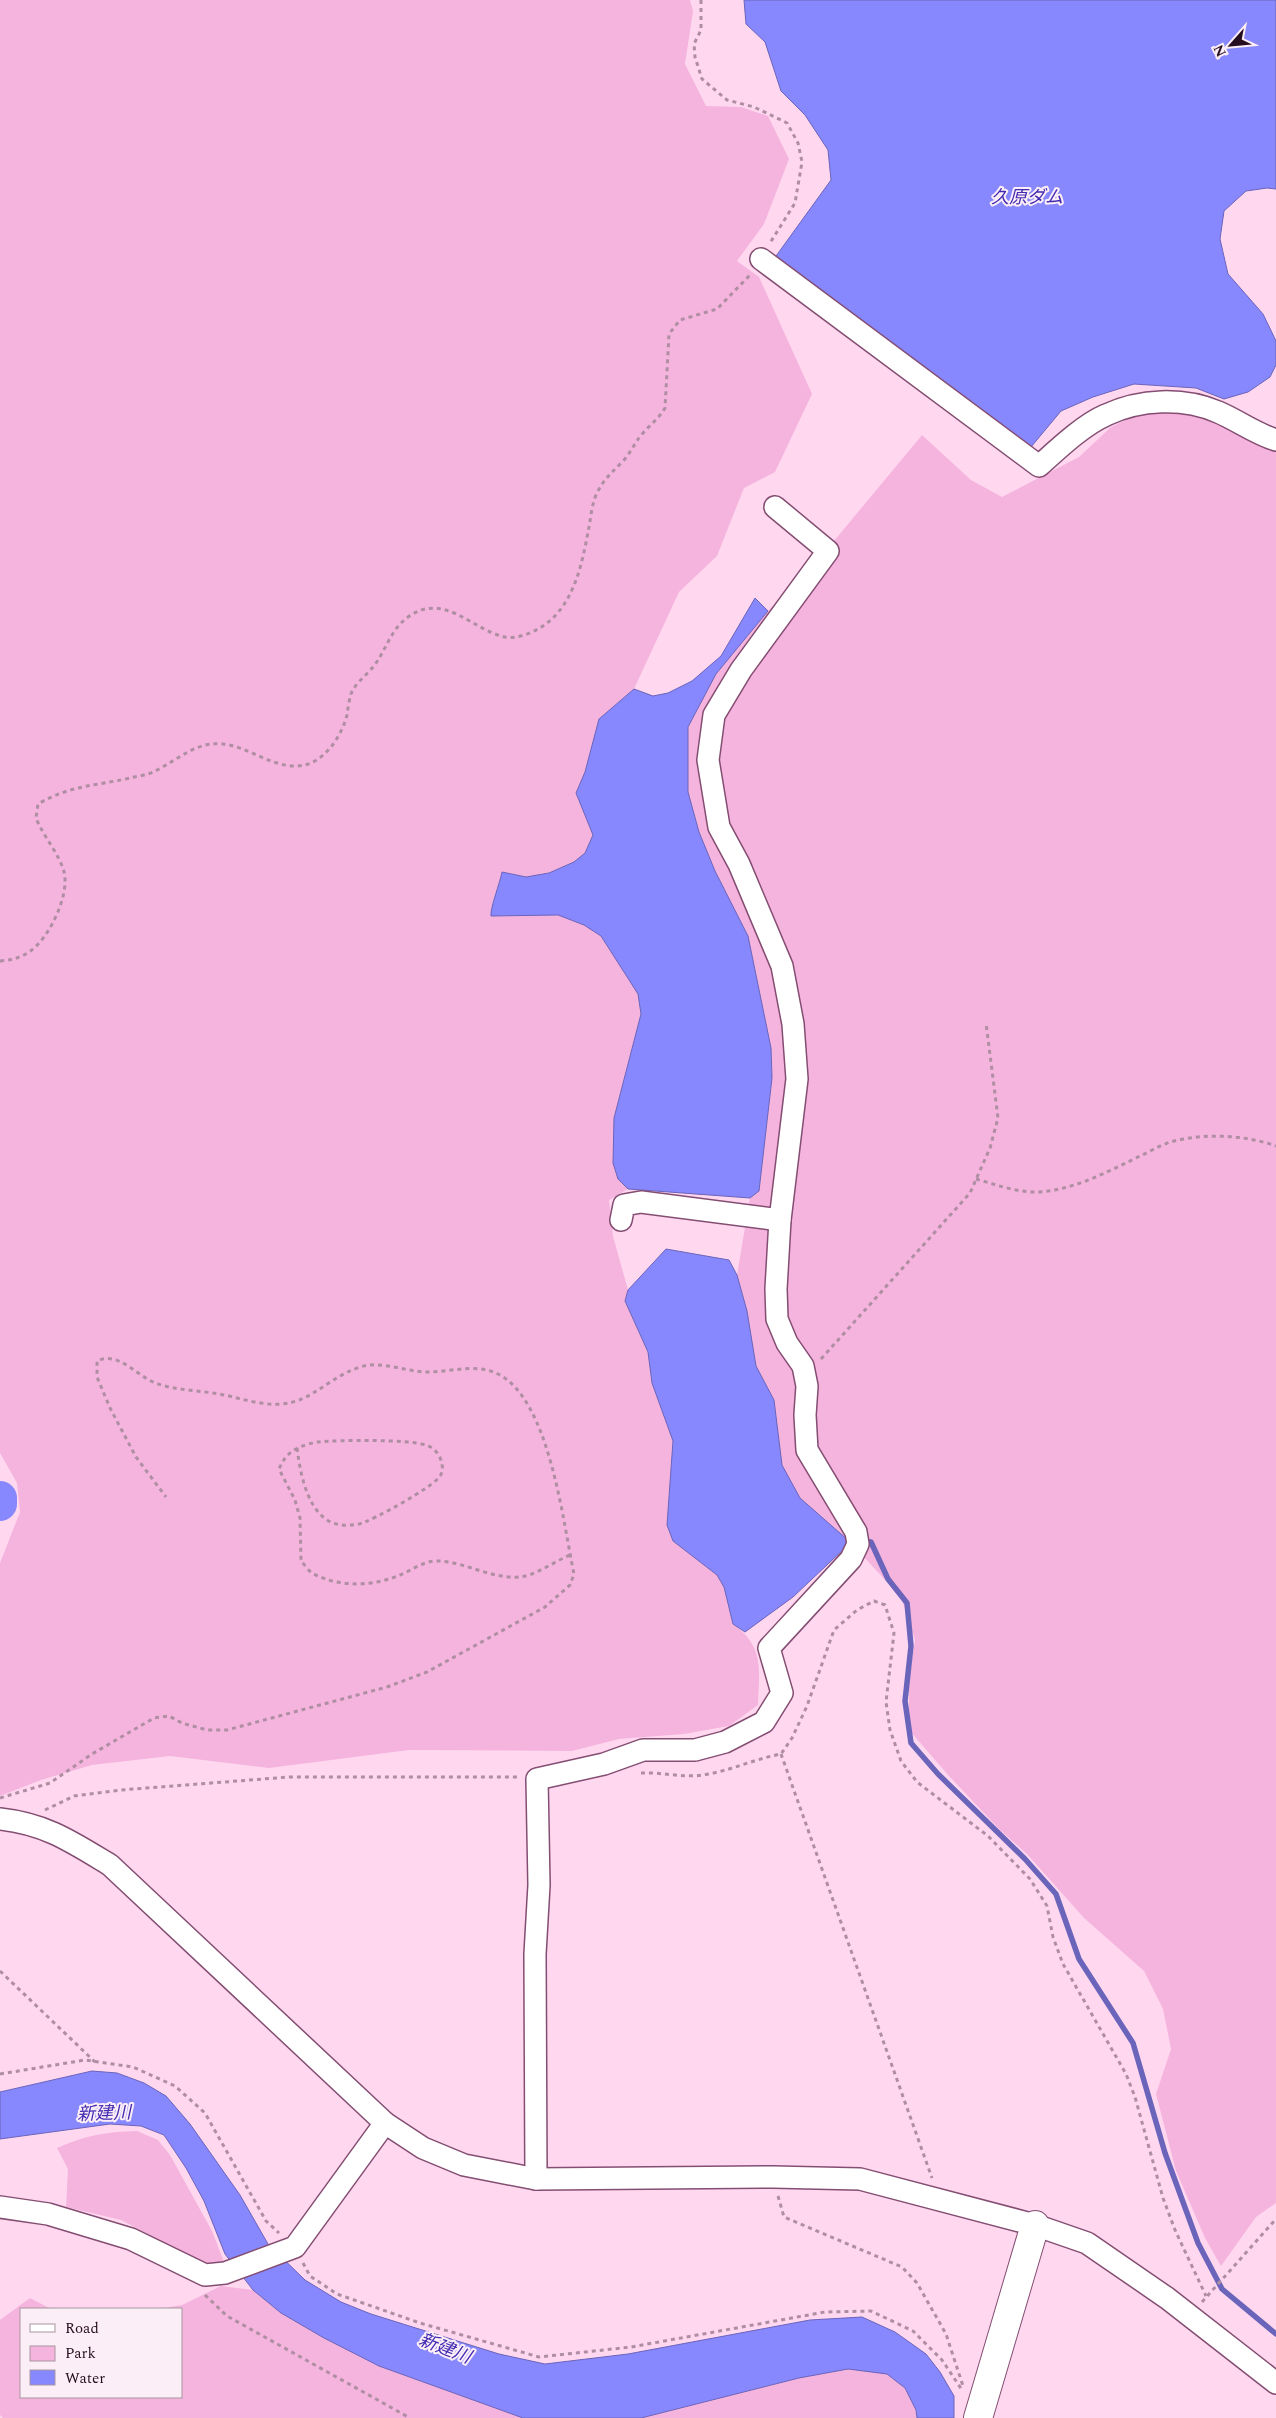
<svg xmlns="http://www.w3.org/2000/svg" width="1276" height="2418" font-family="Spectral,'Noto Sans JP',serif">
<rect width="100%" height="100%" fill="#ffd8f0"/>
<g fill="#f5b4de">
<path d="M 0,0 L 690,0 L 693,11 L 685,64 L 706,106 L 741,107 L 768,116 L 789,159 L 764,224 L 737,261 L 759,277 L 812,394 L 775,472 L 744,488 L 717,556 L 679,592 L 634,689 L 599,719 L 585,772 L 576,793 L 593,835 L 585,853 L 574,862 L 549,873 L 526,877 L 502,872 C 500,884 489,907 491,916 L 558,915 L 584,925 L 601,936 L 638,994 L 641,1014 L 614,1118 L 618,1179 L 628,1189 L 609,1200 L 613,1236 L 628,1290 L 625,1301 L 648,1352 L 652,1383 L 673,1441 L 667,1525 L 673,1541 L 717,1575 L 724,1587 L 733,1624 C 765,1647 759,1670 758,1705 L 729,1726 L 684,1734 L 619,1739 L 572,1751 L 409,1750 L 269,1768 L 170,1756 L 92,1765 L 41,1780 L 0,1796 L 0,1563 L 20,1512 L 17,1483 L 0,1453 Z"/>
<polygon points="1195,411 1276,451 1276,2203 1256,2217 1221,2266 1205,2238 1176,2171 1156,2094 1171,2049 1163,2009 1144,1971 1084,1918 1027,1854 1000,1830 949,1776 909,1730 909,1679 915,1640 901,1597 849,1541 800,1498 782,1465 774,1400 756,1366 747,1311 737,1275 750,1198 759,1191 772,1078 771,1048 748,936 715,871 699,832 688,792 688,727 716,674 768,611 834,541 922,435 971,480 1002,497 1079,457 1111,427 1142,412"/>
<path d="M 137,2131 L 158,2140 L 170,2155 L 212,2231 L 224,2262 L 204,2263 L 121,2220 L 66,2207 L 68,2169 L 57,2148 C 87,2135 105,2132 137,2131 Z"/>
<polygon points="221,2286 253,2290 281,2313 324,2338 379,2366 523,2418 3,2418 0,2415 0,2320 30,2298 51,2309 21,2309 21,2397 181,2397 181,2309 159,2309 182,2305"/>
<path d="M 848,2369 C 859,2371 876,2370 887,2374 C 903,2381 916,2402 917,2418 L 641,2418 L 799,2378 Z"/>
</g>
<g fill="#8788fd" stroke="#6a64ba">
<polygon points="744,0 1276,0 1276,189 1267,188 1246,191 1224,211 1220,239 1228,274 1263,314 1276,341 1276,365 1270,377 1248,392 1224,399 1196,388 1134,384 1093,397 1061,411 1026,453 771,263 831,180 828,150 805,115 781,91 765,42 746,24"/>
<path d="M 755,598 L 768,611 L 716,674 L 688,727 L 688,792 L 699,832 L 715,871 L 748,936 L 771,1048 L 772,1078 L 759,1191 L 750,1198 L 628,1189 L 618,1179 L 613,1163 L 614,1118 L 641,1014 L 638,994 L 601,936 L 584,925 L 558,915 L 491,916 C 490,908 500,883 502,872 L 526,877 L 549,873 L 574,862 L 585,853 L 593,835 L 576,793 L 585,772 L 599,719 L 634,689 L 653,696 L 668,693 L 692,681 L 721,656 Z"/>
<polygon points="666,1249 729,1260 737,1275 747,1311 756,1366 774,1400 782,1465 800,1498 849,1541 846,1547 793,1597 745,1632 733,1624 724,1587 717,1575 673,1541 667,1525 673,1441 652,1383 648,1352 625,1301 628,1290"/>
<polygon points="92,2071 117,2073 144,2083 166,2096 190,2124 240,2195 268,2244 305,2280 341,2302 371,2314 499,2354 545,2364 628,2354 810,2320 862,2317 895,2332 926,2354 940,2372 954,2396 954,2418 917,2418 916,2410 905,2388 887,2374 848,2369 799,2378 641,2418 523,2418 379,2366 324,2338 281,2313 253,2290 225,2254 204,2201 186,2168 164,2135 141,2126 110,2124 0,2139 0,2092"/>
</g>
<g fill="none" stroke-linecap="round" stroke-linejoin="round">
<polyline stroke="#6a64ba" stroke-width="5.5" points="862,1541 871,1542 888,1579 907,1603 911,1646 905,1701 911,1743 938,1774 1025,1859 1056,1894 1079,1959 1133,2043 1165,2153 1198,2243 1222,2289 1276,2334"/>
<polyline stroke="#8788fd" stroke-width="34" points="0,1498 0,1504"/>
<g stroke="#844d72" stroke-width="24">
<g id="minor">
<path d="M 761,259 L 1039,466 C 1058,449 1083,425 1106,415 C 1140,399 1183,397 1218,412 C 1237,420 1256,434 1276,440"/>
<polyline points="621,1220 624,1205 641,1202 780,1220"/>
<path d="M 0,1819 C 46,1824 72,1842 110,1865 L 385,2123 L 423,2148 L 464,2165 L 536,2179 L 773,2177 L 860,2179 L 1035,2225 L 1087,2243 L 1167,2298 L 1276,2383"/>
<polyline points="536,2179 535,1954 539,1885 537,1779 604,1764 643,1750 695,1750 725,1742 764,1722 782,1693 769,1648 851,1559 858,1544 856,1532 807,1450 805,1415 807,1386 803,1366 787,1343 777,1319 776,1289 780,1220 797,1079 793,1024 782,966 739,864 719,827 708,760 714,715 741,670 828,551 775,507"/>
<polyline points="0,2207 48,2214 131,2239 205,2275 225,2273 295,2247 385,2123"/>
</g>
</g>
<g stroke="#844d72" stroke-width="30">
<polyline id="tertiary" points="978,2418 1035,2225"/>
</g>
<g stroke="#af8ea3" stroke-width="3" stroke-dasharray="4 4" stroke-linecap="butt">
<polyline points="701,0 701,30 694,44 695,57 702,79 727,100 754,107 787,123 798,143 802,162 795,203 770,243"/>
<path d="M 0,961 C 11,960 20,958 29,952 C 49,939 70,895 64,872 C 60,855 43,836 36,818 L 38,804 C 71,785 95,786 130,778 C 138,776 148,775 155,771 C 178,760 196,741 223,744 C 252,747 280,775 311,763 C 329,755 342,734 347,715 C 348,708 349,700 351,694 C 355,683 366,676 373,667 C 386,651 390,630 408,617 C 444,591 472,630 505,637 C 516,639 529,634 538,629 C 574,609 582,564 589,527 C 591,516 592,503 597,493 C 604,478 614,471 624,460 C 630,453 634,445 639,438 C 647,427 658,420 665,408 L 669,334 L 680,320 L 717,309 L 751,274"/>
<path d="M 976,1179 C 997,1185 1018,1193 1040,1192 C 1076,1189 1107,1172 1140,1156 C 1151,1151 1162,1144 1174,1141 C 1207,1133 1245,1135 1276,1146"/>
<polyline points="821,1359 970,1193 990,1148 998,1118 986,1023"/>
<path d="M 297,1448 C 300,1471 306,1506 327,1520 C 336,1526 348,1526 359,1524 C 372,1521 435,1486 440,1476 C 442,1474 443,1467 442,1465 C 441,1456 435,1448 426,1445 C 407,1439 339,1440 317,1442 C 311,1443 301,1446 296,1449 C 287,1454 283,1460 279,1469 L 295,1500 L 300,1518 L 301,1561 C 305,1565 309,1572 314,1574 C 340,1588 374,1586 400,1575 C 412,1570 425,1560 439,1561 C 468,1562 499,1584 529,1575 C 543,1570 556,1561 570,1555"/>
<polyline points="781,1754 932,2178"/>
<path d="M 641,1773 C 661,1772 683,1778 703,1775 C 730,1771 754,1759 781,1754 L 792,1738 L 807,1706 L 834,1630 L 857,1610 L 874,1601 L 885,1605 L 894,1633 L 886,1702 L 890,1730 L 901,1761 L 917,1782 L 988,1836 L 1030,1879 L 1047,1906 L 1053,1937 L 1063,1964 L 1126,2074 L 1135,2097 L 1163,2198 L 1175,2230 L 1206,2296"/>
<path d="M 0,1798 L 50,1783 L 92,1754 L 154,1718 L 169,1716 L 182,1723 L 207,1730 L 227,1730 L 387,1687 L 427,1672 L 545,1607 L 570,1585 L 574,1574 C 563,1523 550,1400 498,1374 C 476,1363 451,1372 427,1372 C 406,1372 381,1360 360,1367 C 321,1380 308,1411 261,1403 C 245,1401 229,1395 213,1393 C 193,1390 172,1390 153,1382 C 135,1374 118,1351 97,1361 L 97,1377 L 110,1408 L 136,1457 L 166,1497"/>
<polyline points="45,1810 74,1796 121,1790 289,1777 517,1777"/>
<polyline points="0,1971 95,2062"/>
<polyline points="0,2074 85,2060 133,2067 175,2086 205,2113 266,2221 279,2233"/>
<polyline points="778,2196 784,2217 902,2267 917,2283 946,2334 963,2386"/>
<polyline points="303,2263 310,2276 337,2294 420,2323 539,2357 631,2347 825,2312 871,2311 913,2331 942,2360 962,2390"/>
<polyline points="205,2295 227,2316 410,2418"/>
<polyline points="1202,2302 1276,2219"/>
</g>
<use href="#minor" stroke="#fff" stroke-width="21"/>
<use href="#tertiary" stroke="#fff" stroke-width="28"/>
</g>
<g text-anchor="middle" stroke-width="4" stroke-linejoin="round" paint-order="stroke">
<g font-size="18" font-style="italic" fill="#402bb2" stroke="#fceef6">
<text x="1027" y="203">久原ダム</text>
<text transform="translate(104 2113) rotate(-2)" y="6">新建川</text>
<text transform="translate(445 2348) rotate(21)" y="6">新建川</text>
</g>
</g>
<rect x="20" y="2308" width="162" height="90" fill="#fceef6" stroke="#a695a0"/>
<rect x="30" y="2324" width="25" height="8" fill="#ffffff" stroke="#a695a0"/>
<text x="65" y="2333" font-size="15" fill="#250f1e">Road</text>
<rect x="30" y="2346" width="25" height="15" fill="#f5b4de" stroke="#a695a0"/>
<text x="65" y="2358" font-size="15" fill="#250f1e">Park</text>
<rect x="30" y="2370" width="25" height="15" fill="#8788fd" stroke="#a695a0"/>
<text x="65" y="2383" font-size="15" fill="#250f1e">Water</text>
<g transform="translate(1231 45) rotate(243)" stroke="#fceef6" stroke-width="4" paint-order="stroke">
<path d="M0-4L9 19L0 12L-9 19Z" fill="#250f1e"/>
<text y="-8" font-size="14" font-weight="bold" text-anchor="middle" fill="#250f1e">N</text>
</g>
</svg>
